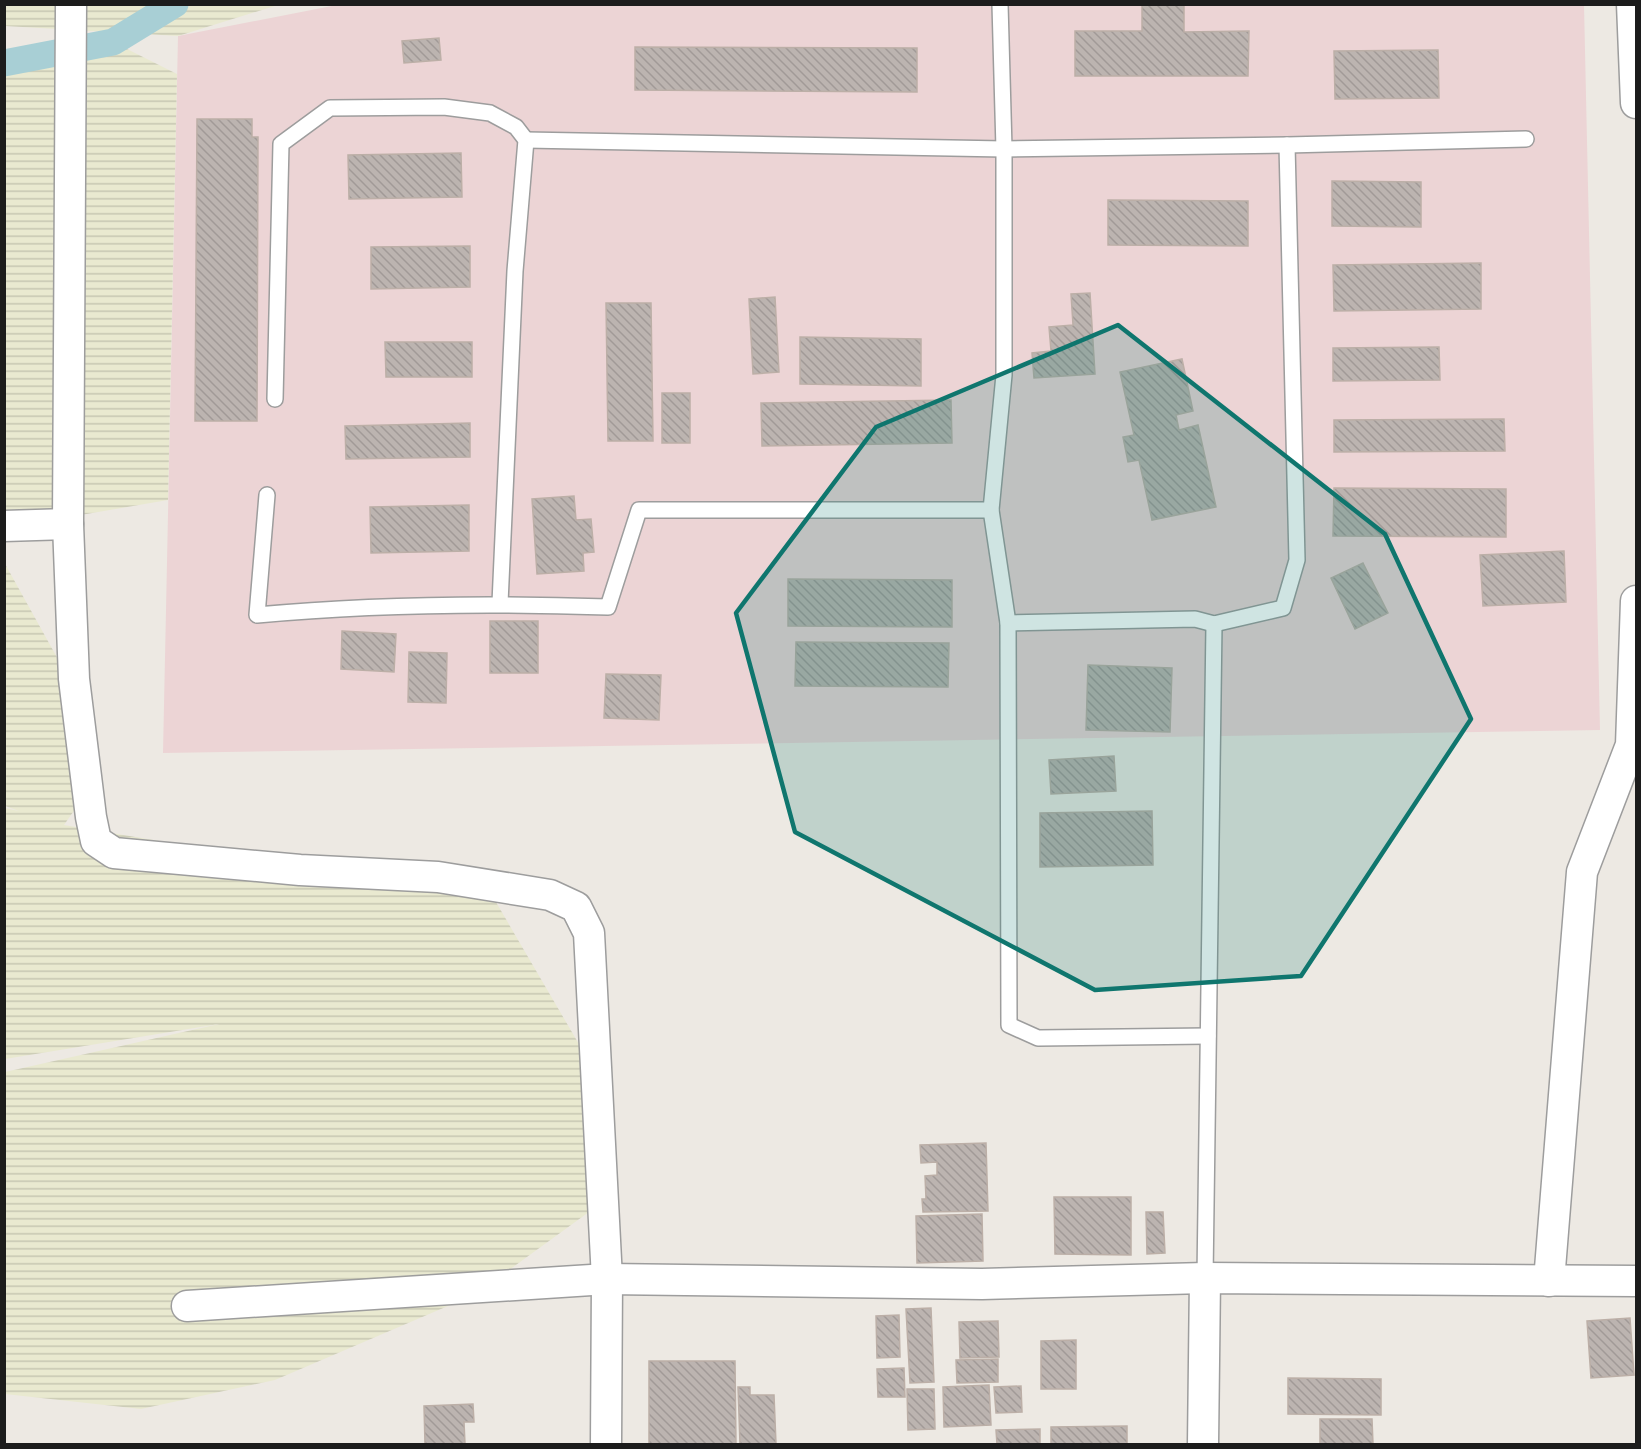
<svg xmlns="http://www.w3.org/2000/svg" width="1641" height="1449" font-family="Commissioner,sans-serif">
<defs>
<pattern id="farmland-rules" width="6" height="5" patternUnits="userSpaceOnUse" patternTransform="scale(1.5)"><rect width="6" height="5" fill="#e9e9d0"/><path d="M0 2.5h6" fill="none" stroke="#c7c7b2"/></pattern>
<pattern id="building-back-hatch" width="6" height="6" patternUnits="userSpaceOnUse" patternTransform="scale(1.5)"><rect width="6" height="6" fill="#bcb4b0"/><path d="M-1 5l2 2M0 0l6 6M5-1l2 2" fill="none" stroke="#a19a97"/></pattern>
</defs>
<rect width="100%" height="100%" fill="#ede9e3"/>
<polygon fill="#ecd4d5" points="342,4 1584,5 1600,730 163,753 178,36"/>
<g fill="url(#farmland-rules)">
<polygon points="4,5 278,5 178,36 5,26"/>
<polygon points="113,42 177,74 168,500 5,528 5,70"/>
<polygon points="4,562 69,679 87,792 64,825 493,897 590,1063 611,1196 476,1294 275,1380 141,1409 5,1394 5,1072 219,1024 5,1059 5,808 19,811 5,806"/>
</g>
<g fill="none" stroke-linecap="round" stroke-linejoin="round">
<polyline stroke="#a8cfd5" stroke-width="27" points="4,63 113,42 175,4"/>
</g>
<g fill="url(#building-back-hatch)" stroke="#bcafa7" stroke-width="1.5">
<polygon points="1142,4 1184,4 1184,32 1249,31 1248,76 1075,76 1075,31 1142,31"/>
<polygon points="439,38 441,60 404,63 402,41"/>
<polygon points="635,47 917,48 917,92 635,90"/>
<polygon points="1438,50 1439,98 1335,99 1334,51"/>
<polygon points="197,119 252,119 252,137 258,137 257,421 195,421"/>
<polygon points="461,153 462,197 349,199 348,155"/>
<polygon points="1332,181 1421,182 1421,227 1332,226"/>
<polygon points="1108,200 1248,201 1248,246 1108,245"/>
<polygon points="470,246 470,287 371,289 371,247"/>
<polygon points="1481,263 1481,309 1334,311 1333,265"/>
<polygon points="1090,293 1095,374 1034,378 1032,353 1051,351 1049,327 1073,325 1071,294"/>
<polygon points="775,297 779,372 753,374 749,299"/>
<polygon points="606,303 651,303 653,441 608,441"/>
<polygon points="800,337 921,339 921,386 800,384"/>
<polygon points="385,342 472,342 472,377 386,377"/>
<polygon points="1439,347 1440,380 1333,381 1333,348"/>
<polygon points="1182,359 1193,411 1176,415 1179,430 1198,425 1216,507 1152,520 1139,460 1128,462 1123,437 1134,435 1120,372"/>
<rect x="662" y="393" width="28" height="50"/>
<polygon points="951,400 952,443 762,446 761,403"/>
<polygon points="1504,419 1505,451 1334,452 1334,420"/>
<polygon points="470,423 470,457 346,459 345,426"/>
<polygon points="1334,488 1506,489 1506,537 1333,536"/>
<polygon points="574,496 576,520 591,519 594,552 583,553 584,571 537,574 532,499"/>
<polygon points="469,505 469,551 371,553 370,507"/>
<polygon points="1564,551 1566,602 1483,606 1480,555"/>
<polygon points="1363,563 1388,613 1355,629 1331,578"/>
<polygon points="788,579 952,580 952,627 788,626"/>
<rect x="490" y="621" width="48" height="52"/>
<polygon points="342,631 396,634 394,672 341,669"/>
<polygon points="796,642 949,643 948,687 795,686"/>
<polygon points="409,652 447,653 446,703 408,702"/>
<polygon points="1088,665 1172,668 1170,732 1086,730"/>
<polygon points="606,674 661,675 659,720 604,718"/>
<polygon points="1114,756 1116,791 1051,794 1049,760"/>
<polygon points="1152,811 1153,865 1040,867 1040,813"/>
<polygon points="986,1143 988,1211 923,1212 922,1199 926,1199 925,1176 937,1175 937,1162 921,1163 920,1145"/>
<polygon points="1054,1197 1131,1197 1131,1255 1055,1254"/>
<polygon points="1146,1212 1163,1212 1165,1253 1147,1254"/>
<polygon points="982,1214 983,1261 917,1263 916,1216"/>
<polygon points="931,1308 934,1382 910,1383 906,1309"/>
<polygon points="899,1315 900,1357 877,1358 876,1316"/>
<polygon points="1630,1318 1634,1375 1591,1378 1587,1321"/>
<polygon points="998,1321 999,1357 960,1358 959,1322"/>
<polygon points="1076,1340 1076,1389 1041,1389 1041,1341"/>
<polygon points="998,1359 998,1382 957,1383 956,1360"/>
<polygon points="649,1361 735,1361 736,1444 649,1444"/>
<polygon points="904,1368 905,1397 878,1397 877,1369"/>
<polygon points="1288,1378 1381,1379 1381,1415 1288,1414"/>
<polygon points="989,1385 991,1425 944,1427 943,1387"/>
<polygon points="1021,1386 1022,1412 996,1413 994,1387"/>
<polygon points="738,1387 750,1387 750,1395 774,1395 776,1444 740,1444"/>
<polygon points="907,1389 934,1389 935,1429 908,1430"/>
<polygon points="473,1404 474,1422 464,1422 465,1444 425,1444 424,1406"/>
<polygon points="1320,1419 1372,1419 1373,1444 1320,1444"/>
<polygon points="1127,1426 1127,1444 1051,1444 1051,1427"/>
<polygon points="1040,1429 1040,1444 997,1444 996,1430"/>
</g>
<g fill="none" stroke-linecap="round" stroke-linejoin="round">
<g stroke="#9d9d9d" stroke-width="18">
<g id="service">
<polyline points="1000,4 1004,149 1004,375 991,510 1008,623 1009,1025 1038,1038 1208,1036"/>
<polyline points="526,140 1004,149 1287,145 1526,139"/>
<polyline points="275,399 281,144 330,108 444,107 490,113 516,127 526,140 515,271 500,603"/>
<path d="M 267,495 L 257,615 C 373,604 491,603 608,607 L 639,510 L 991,510"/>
<polyline points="1008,623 1195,619 1214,624 1283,608 1297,560 1287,145"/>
<polyline points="1205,1278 1214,624"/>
</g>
</g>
<g stroke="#9d9d9d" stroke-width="33">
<g id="minor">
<polyline points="71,4 68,524 74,679 91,817 96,841 114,853 300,870 438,877 550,895 576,907 589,933 607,1279 606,1444"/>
<polyline points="1632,4 1636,103"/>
<polyline points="4,526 68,524"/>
<polyline points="1549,1281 1582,872 1631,745 1636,601"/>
<polyline points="187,1306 607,1279 982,1284 1205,1278 1636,1281"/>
<polyline points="1203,1444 1205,1278"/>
</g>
</g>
<use href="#service" stroke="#fff" stroke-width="15"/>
<use href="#minor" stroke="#fff" stroke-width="30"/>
</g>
<path fill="#0f766e" fill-opacity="0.2" stroke="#0f766e" stroke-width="4.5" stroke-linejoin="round" d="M 1118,325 L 1385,534 L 1471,719 L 1301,976 L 1095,990 L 795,832 L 736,613 L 876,427 Z"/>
<rect width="1641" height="1449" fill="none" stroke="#1c1c1c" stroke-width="12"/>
</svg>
